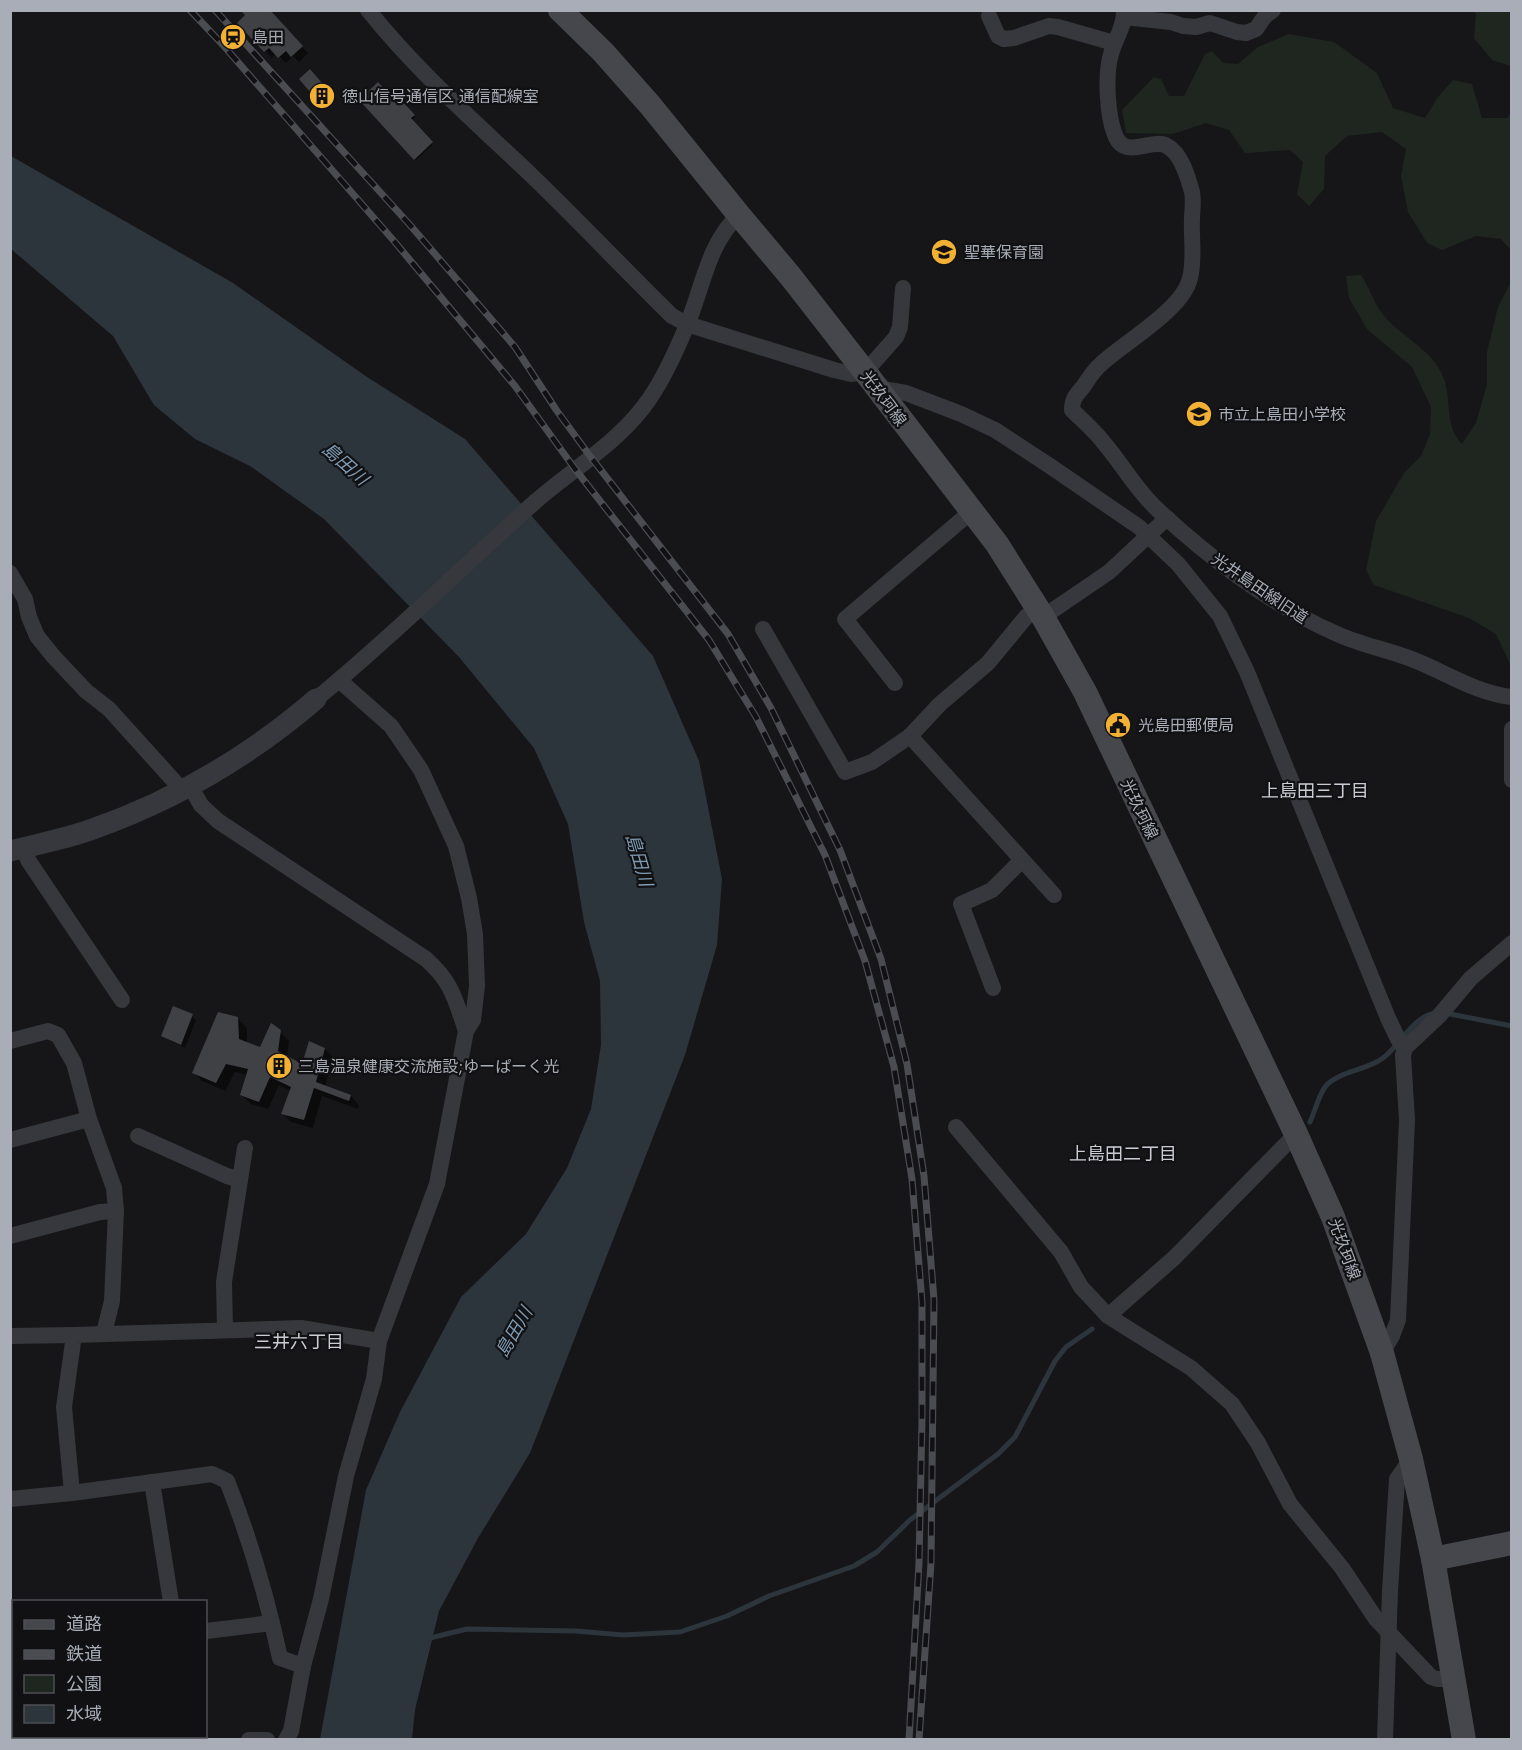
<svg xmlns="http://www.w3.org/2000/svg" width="1522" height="1750" font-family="Jost,'Noto Sans JP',sans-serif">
<rect width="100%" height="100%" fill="#161618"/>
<g fill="#1e261f">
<polygon points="1472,11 1511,11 1511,66 1492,60 1474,38 1476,14"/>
<polygon points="1289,34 1334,42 1377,73 1393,108 1425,118 1438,97 1453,80 1472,84 1482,118 1507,118 1511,112 1511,250 1501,239 1476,236 1442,250 1427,243 1408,212 1401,176 1406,149 1382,132 1347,136 1325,156 1324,189 1309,206 1297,194 1303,162 1290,150 1245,153 1229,130 1206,123 1173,134 1126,133 1122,110 1154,77 1161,79 1169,96 1184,96 1205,54 1212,51 1223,63 1238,64 1258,47"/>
<path d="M 1361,275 C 1369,287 1373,301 1381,312 C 1399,337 1433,348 1444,379 C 1452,401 1444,426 1462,444 L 1476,423 L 1487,384 L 1487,352 L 1498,307 L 1511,282 L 1511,666 L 1496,634 L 1469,618 L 1374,585 L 1366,570 L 1376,521 L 1404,473 L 1421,456 L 1430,434 L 1431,407 L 1412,367 L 1367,329 L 1349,298 L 1346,276 Z"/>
</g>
<polygon fill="#2c353c" points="11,156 233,283 367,377 465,439 653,656 699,761 722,879 717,945 685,1055 530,1453 478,1538 439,1611 415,1710 412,1739 320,1739 366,1490 400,1412 461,1297 526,1234 567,1168 591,1109 601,1045 600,981 584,922 568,824 534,748 459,657 324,519 250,466 195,439 154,405 113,336 11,249"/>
<g fill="#0007">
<polygon points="268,10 308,53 299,62 293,56 286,63 276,53 272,58 239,23"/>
<polygon points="310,71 322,85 320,88 330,99 324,105 301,79"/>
<polygon points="361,100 399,107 403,104 415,117 411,121 433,144 416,160"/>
<polygon points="192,1016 196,1020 185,1048 167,1039 163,1035"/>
<polygon points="238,1019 247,1028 247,1043 261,1049 280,1032 289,1041 287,1057 303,1066 325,1049 333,1058 325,1087 351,1096 359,1105 358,1109 322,1096 313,1128 291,1122 283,1113 291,1091 279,1085 268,1109 251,1104 242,1095 248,1075 235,1072 225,1091 202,1081 194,1072"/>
</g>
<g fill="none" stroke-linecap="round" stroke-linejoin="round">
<g stroke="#2c353c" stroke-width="5">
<polyline points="1450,1014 1512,1026"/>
<path d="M 1310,1122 C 1315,1111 1318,1097 1325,1087 C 1336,1072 1368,1070 1383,1058 C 1400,1045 1414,1016 1435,1013"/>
<polyline points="426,1639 467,1629 576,1631 623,1635 680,1632 727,1616 769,1596 854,1566 877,1552 910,1520 998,1454 1015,1437 1055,1361 1066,1347 1092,1329"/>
</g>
</g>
<g fill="#404145">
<polygon points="244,10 270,10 303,46 291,57 286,51 278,58 269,48 264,52 237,23 245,15 242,12"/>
<polygon points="310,69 322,83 311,93 299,79"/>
<polygon points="378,82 399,105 403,102 415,115 411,118 433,142 414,160 359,100"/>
<polygon points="321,88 330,97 322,105 313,95"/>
<polygon points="173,1006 193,1014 181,1045 161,1036"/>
<polygon points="218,1012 238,1017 239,1039 260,1047 271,1023 281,1030 278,1051 302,1064 309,1041 325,1048 316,1082 351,1095 349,1101 314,1088 304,1120 281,1114 291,1087 270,1077 259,1102 240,1095 248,1069 226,1064 216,1083 192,1073"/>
</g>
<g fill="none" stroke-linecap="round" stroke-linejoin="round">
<g stroke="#37383d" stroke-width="16">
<path d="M 368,10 C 416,70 474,121 529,173 C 578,220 624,269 672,316 L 687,324 L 834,370 L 851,374 L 865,372 L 896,337 L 900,327 L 903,288"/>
<path d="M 1124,10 C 1125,26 1115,39 1111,54 C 1105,74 1107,115 1115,135 C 1125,161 1152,137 1167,146 C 1181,153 1188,177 1192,192 C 1194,201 1192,211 1192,219 C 1191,239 1195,259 1190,278 C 1183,310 1123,343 1100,365 C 1093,371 1088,380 1083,387 C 1076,395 1072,399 1072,410 C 1083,421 1095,431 1104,443 C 1123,465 1136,490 1158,510 C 1209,558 1273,606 1337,634 C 1361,645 1389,650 1414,660 C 1447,673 1476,693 1512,697"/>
<polyline points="989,16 998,36 1004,39 1014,38 1049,26 1058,27 1114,43"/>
<polyline points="1124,17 1171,22 1183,26 1196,27 1210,23 1237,32 1246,33 1256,29 1265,16 1273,10"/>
<polyline points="877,388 906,393 961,414 995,430 1050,466 1139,527 1178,564 1220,616 1247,672 1388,1018 1398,1039 1405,1048"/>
<polyline points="10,573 25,599 29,617 37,636 53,656 86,691 109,709 174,781 181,791"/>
<polyline points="1043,617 1109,572 1167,518"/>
<polyline points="763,629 845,772 872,762 910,736 940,704 988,663 1026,617 1038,608"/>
<polyline points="895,683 845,619 972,511"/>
<path d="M 316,699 C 392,637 462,567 536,501 C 574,468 622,440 650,398 C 665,376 677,349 687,325 C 703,287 708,243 739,215"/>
<polyline points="1512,729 1512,780"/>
<polyline points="910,736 1054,895"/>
<path d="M 190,786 L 201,805 L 218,821 L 426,959 C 452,982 455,999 466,1031"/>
<polyline points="24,847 28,860 122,1000"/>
<polyline points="993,988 961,904 992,890 1022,860"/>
<polyline points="10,1041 48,1031 58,1035 74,1063 89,1119 114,1188 116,1211 112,1301 104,1333"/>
<polyline points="956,1127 1061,1252 1081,1287 1108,1316 1174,1258 1296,1134"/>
<polyline points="138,1136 227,1176 240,1180"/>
<polyline points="10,1140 89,1119"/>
<polyline points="10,1236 100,1212 116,1211"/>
<polyline points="1108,1316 1191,1368 1232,1404 1258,1443 1290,1504 1342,1568 1376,1619 1431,1677 1437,1679 1453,1679"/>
<polyline points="225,1329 224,1282 245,1148"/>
<polyline points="10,1336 74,1335"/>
<polyline points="1382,1353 1392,1336 1398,1320 1407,1120 1403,1055 1405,1048 1439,1016 1471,978 1512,943"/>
<polyline points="152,1482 171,1602"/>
<polyline points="72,1493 64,1407 74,1335 301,1328 379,1341"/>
<path d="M 10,1499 L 72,1493 L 212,1474 L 227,1481 C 250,1539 267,1597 280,1658 L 303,1666"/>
<polyline points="206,1631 272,1623"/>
<polyline points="249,1740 267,1740"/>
<polyline points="286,1740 291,1731 303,1666 321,1599 346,1476 374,1379 379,1341 437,1184 466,1031 473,1020 477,986 475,934 469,898 456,846 421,770 391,726 339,680"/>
<polyline points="1385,1740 1390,1591 1397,1479 1411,1459"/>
</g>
<path stroke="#37383d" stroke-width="21" d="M 10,851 C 37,844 65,839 90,830 C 173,801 250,756 316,699"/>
<g stroke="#45474d" stroke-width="24">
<polyline points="560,10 603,52 650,105 739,215 791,277 865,372 997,544 1043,617 1085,692 1296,1134 1333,1217 1382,1353 1411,1459 1433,1559 1464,1740"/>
<polyline points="1433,1559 1512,1543"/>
</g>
<g stroke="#4a4c52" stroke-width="7">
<g id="rail">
<polyline points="190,10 223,45 394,241 515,386 575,469 709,640 756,717 825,855 865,961 894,1067 912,1179 922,1302 922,1420 919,1563 909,1740"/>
<polyline points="215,10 410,225 515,347 557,411 590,456 728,634 771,708 840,850 881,959 907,1064 924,1176 934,1300 931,1563 919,1740"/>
</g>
</g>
<use href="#rail" stroke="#111113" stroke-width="4.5" stroke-dasharray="14" stroke-linecap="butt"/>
</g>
<defs>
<g id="station-disc" transform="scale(1.35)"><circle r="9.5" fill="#f2b134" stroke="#111113"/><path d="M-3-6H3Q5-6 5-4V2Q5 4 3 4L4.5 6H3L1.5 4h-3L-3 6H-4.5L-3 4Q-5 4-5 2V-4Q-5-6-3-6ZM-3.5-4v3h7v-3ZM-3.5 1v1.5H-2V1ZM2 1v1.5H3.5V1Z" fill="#111"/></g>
<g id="building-disc" transform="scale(1.35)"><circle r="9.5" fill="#f2b134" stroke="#111113"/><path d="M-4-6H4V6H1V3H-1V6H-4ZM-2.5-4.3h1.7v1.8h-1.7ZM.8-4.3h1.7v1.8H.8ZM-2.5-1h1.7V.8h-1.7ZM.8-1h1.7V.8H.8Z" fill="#111"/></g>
<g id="school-disc" transform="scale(1.35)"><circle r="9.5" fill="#f2b134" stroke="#111113"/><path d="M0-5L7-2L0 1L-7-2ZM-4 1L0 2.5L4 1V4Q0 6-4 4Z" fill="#111"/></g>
<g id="civic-disc" transform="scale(1.35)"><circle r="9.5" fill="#f2b134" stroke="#111113"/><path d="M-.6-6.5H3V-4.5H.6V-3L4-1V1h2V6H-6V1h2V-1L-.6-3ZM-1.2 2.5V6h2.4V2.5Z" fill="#111"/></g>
</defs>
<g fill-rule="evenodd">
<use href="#station-disc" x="233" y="37"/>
<use href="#building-disc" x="322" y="96"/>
<use href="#school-disc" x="944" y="252"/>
<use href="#school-disc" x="1199" y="414"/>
<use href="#civic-disc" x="1118" y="725"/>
<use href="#building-disc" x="279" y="1066"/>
</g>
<g text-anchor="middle" stroke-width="4.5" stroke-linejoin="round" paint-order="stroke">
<g font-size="16" fill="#a8adb8" stroke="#111113" text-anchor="start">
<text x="252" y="43">島田</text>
<text x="342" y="102">徳山信号通信区 通信配線室</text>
<text x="964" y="258">聖華保育園</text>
<text x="1218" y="420">市立上島田小学校</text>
<text x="1138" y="731">光島田郵便局</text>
<text x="298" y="1072">三島温泉健康交流施設;ゆーぱーく光</text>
</g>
<g font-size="16" fill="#a8adb8" stroke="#111113">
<text transform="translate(884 398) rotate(53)" y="6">光玖珂線</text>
<text transform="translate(1260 588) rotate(34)" y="6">光井島田線旧道</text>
<text transform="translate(1140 809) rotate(64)" y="6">光玖珂線</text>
<text transform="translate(1345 1249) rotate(70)" y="6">光玖珂線</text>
</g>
<g font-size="18" font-style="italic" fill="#7f9bb3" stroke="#111113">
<text transform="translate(345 464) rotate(41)" y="6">島田川</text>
<text transform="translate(639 860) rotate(74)" y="6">島田川</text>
<text transform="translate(514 1332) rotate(-60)" y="6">島田川</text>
</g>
<g font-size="18" fill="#c9ccd4" stroke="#111113">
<text x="1315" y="797">上島田三丁目</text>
<text x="1123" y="1160">上島田二丁目</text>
<text x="299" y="1348">三井六丁目</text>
</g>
</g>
<rect width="1522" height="1750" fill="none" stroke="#a8adb8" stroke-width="24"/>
<rect x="12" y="1600" width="195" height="138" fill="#111113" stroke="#4d4f55" stroke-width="1.5"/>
<rect x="24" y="1620" width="30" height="9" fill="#45474d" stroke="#4d4f55" stroke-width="1.5"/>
<text x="66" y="1630" font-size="18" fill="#a8adb8">道路</text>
<rect x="24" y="1650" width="30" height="9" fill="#4a4c52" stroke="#4d4f55" stroke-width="1.5"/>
<text x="66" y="1660" font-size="18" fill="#a8adb8">鉄道</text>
<rect x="24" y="1675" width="30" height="18" fill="#1e261f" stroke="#4d4f55" stroke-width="1.5"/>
<text x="66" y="1690" font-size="18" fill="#a8adb8">公園</text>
<rect x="24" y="1705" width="30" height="18" fill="#2c353c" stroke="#4d4f55" stroke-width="1.5"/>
<text x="66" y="1720" font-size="18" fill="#a8adb8">水域</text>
</svg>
